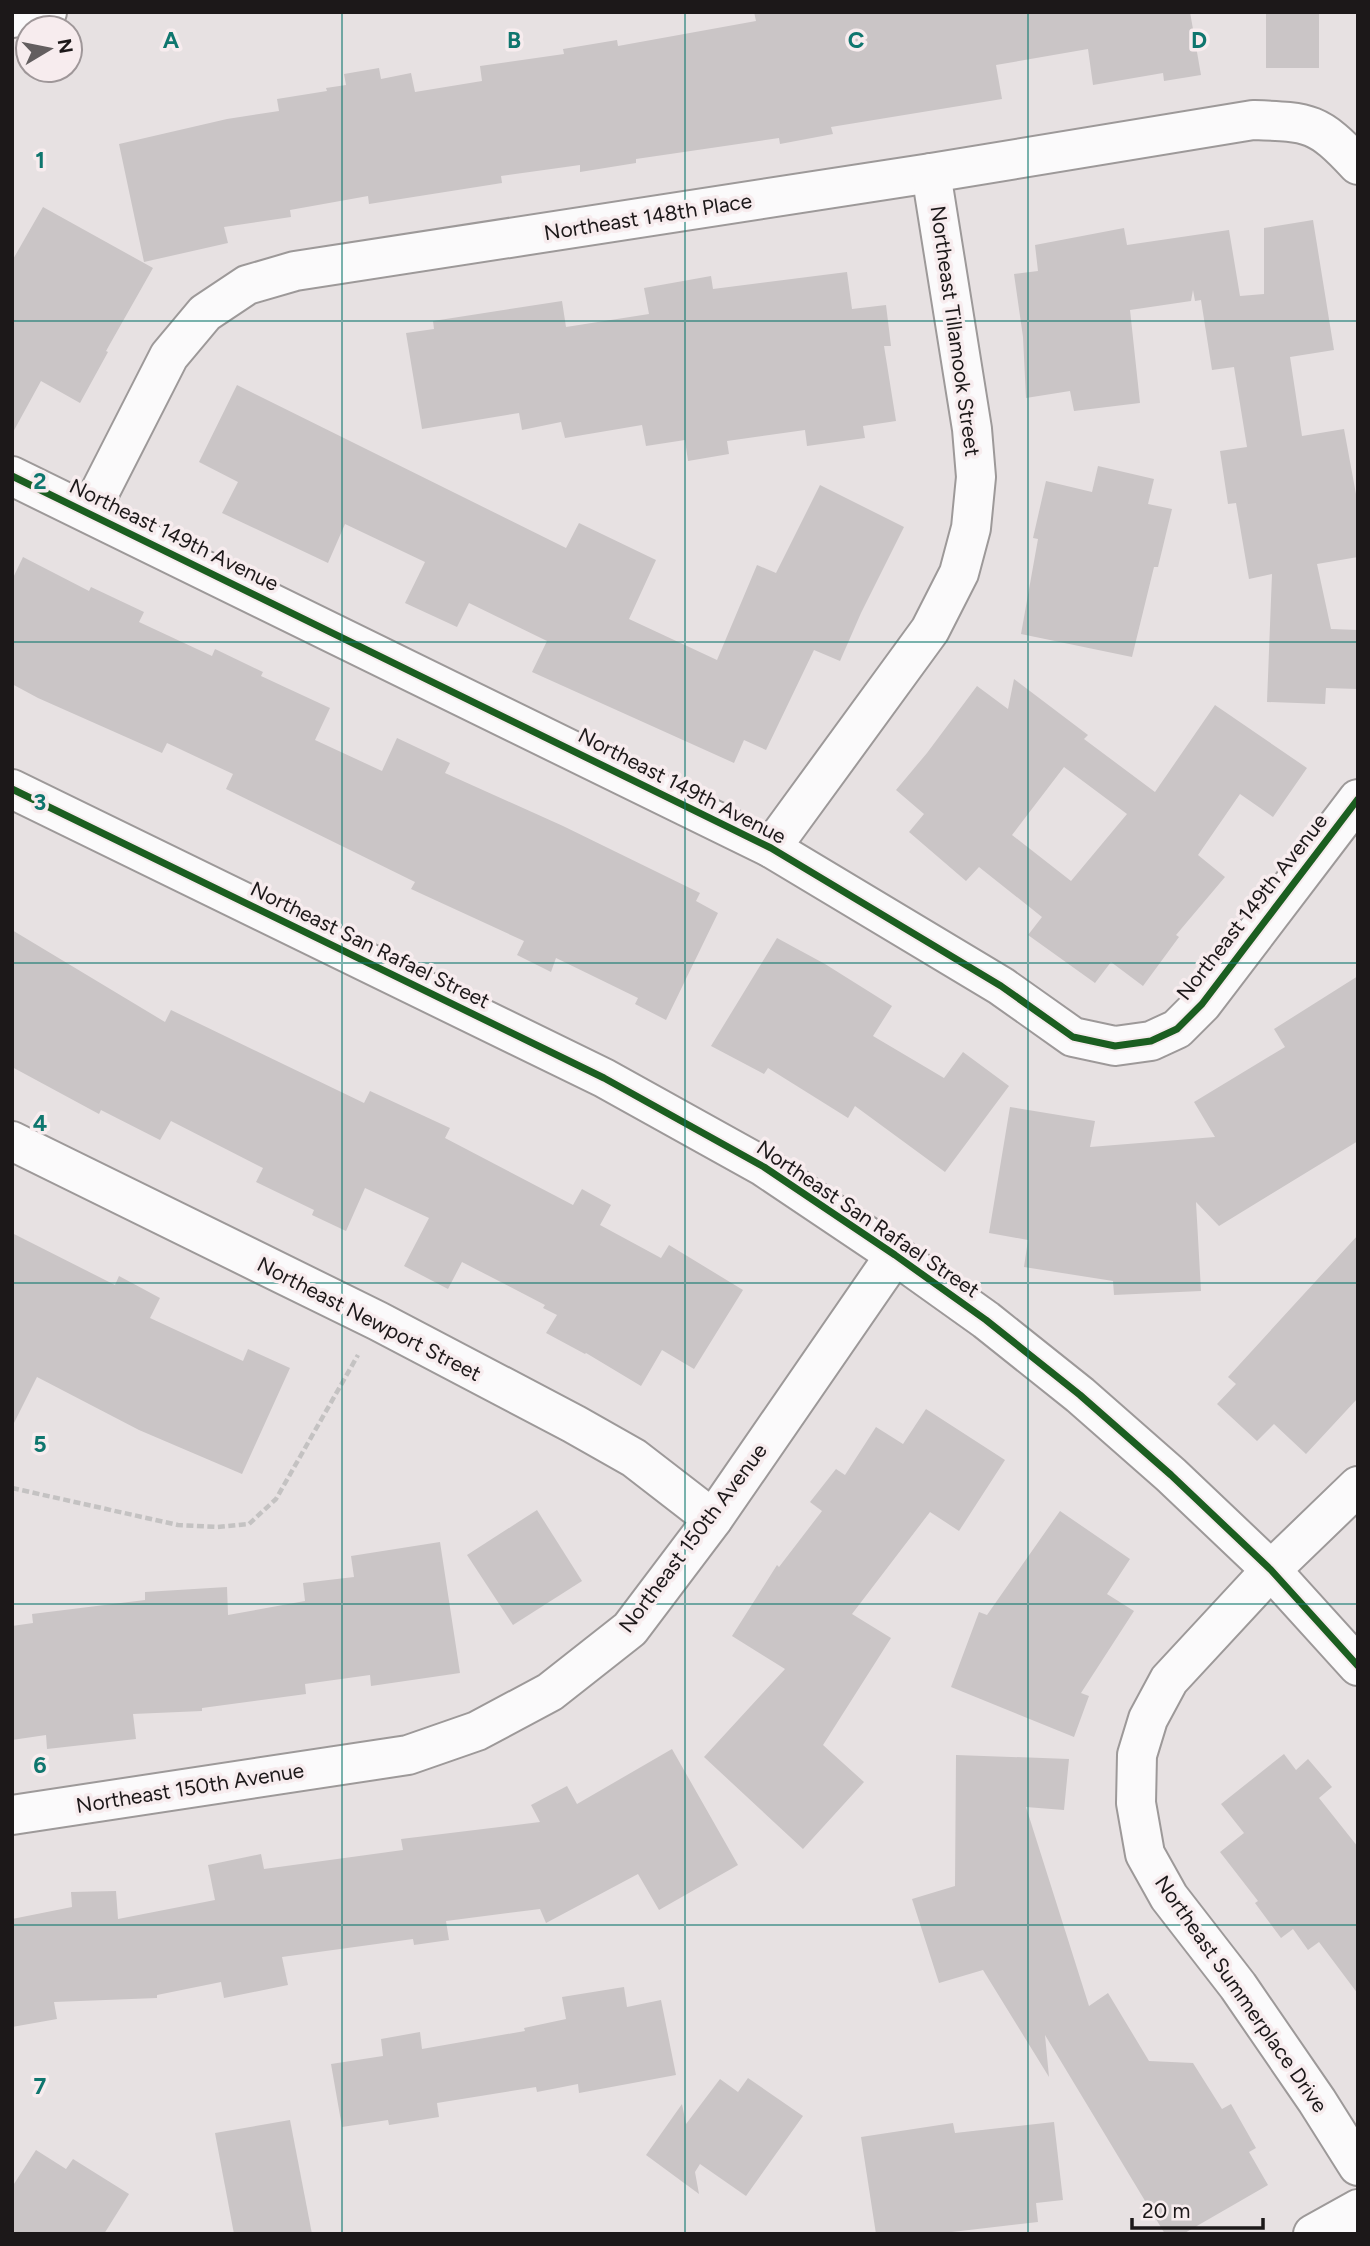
<svg xmlns="http://www.w3.org/2000/svg" width="1370" height="2246" font-family="Figtree,sans-serif">
<rect width="100%" height="100%" fill="#e7e1e2"/>
<g fill="#cac5c6" fill-rule="evenodd">
<polygon points="754,12 1190,12 1201,75 1164,81 1163,73 1093,85 1088,49 996,65 1002,99 831,127 833,134 780,144 779,138 636,159 636,163 580,172 580,165 501,176 502,183 369,204 368,196 290,210 291,217 224,227 228,243 144,262 119,144 227,119 279,111 277,99 327,91 326,88 346,85 344,74 379,68 381,79 411,73 415,92 482,81 480,66 564,54 563,49 617,40 618,46 756,21"/>
<rect x="1266" y="12" width="53" height="56"/>
<polygon points="43,207 153,268 106,351 108,352 80,403 41,381 12,434 12,261"/>
<polygon points="1313,220 1334,350 1290,357 1302,436 1344,429 1358,505 1358,557 1317,564 1331,629 1358,630 1358,689 1326,688 1325,704 1267,702 1272,574 1249,579 1236,503 1228,504 1220,451 1247,447 1234,367 1212,370 1201,300 1195,301 1193,290 1191,301 1130,310 1140,403 1074,411 1070,391 1026,398 1023,337 1014,274 1038,271 1035,245 1124,228 1127,245 1229,230 1240,296 1264,294 1264,228"/>
<polygon points="847,272 852,309 886,305 891,346 884,346 896,421 863,426 865,438 807,446 805,430 727,441 729,454 688,461 685,440 646,446 642,425 565,438 561,422 522,430 519,413 422,429 406,333 434,329 433,321 562,301 566,327 649,314 644,288 711,276 713,289"/>
<polygon points="237,385 566,548 579,523 656,560 629,619 717,660 757,565 776,573 820,485 904,527 861,613 840,661 814,650 766,750 744,740 734,763 532,672 547,641 469,603 457,627 405,603 425,562 345,524 328,563 222,513 238,482 199,462"/>
<polygon points="1098,466 1154,479 1148,504 1172,509 1158,567 1154,567 1132,657 1021,634 1038,539 1033,538 1046,481 1092,492"/>
<polygon points="23,557 89,591 91,587 144,612 139,622 212,656 215,649 263,672 261,676 330,708 315,740 382,771 397,738 450,763 445,773 563,826 700,893 696,901 718,913 666,1020 635,1004 638,998 556,958 551,972 517,955 524,941 411,889 415,882 226,789 233,774 167,743 162,753 38,698 12,684 12,580"/>
<path d="M 1014,679 L 1088,735 L 1084,739 L 1155,792 L 1215,705 L 1307,768 L 1273,817 L 1240,794 L 1198,855 L 1225,877 L 1176,935 L 1179,937 L 1143,986 L 1111,962 L 1095,983 L 1028,935 L 1042,917 L 979,867 L 966,881 L 909,832 L 924,814 L 896,790 L 927,753 L 977,686 L 1008,709 ZM 1064,767 L 1127,814 L 1071,881 L 1012,835 Z"/>
<polygon points="12,930 165,1022 171,1010 364,1103 370,1091 450,1128 445,1138 573,1205 582,1189 611,1205 600,1225 661,1258 669,1245 743,1290 694,1369 662,1350 641,1386 586,1353 585,1354 546,1333 557,1315 543,1308 545,1305 462,1262 448,1289 404,1266 429,1218 365,1188 346,1231 312,1215 314,1210 256,1182 263,1168 171,1121 160,1140 101,1110 99,1114 12,1067"/>
<polygon points="777,938 825,964 892,1006 873,1036 944,1078 963,1052 1009,1086 945,1172 855,1106 848,1118 768,1068 764,1074 711,1046"/>
<polygon points="1358,976 1358,1141 1219,1226 1196,1202 1201,1291 1114,1295 1113,1281 1024,1267 1028,1240 989,1233 1010,1107 1095,1121 1090,1147 1215,1137 1194,1102 1285,1047 1274,1029"/>
<polygon points="12,1233 115,1285 119,1276 160,1298 150,1318 243,1361 248,1349 290,1368 242,1474 139,1430 37,1377 12,1427"/>
<polygon points="1358,1235 1358,1398 1306,1454 1274,1424 1257,1441 1217,1404 1236,1384 1228,1377"/>
<polygon points="926,1409 1005,1460 959,1531 930,1512 852,1614 891,1638 823,1745 864,1782 803,1849 704,1757 785,1669 732,1636 777,1565 779,1567 822,1511 810,1502 836,1469 845,1475 876,1427 903,1444"/>
<polygon points="537,1510 582,1581 513,1625 467,1555"/>
<polygon points="1060,1511 1130,1559 1107,1594 1134,1611 1081,1693 1089,1696 1074,1737 951,1687 979,1612 987,1615"/>
<polygon points="440,1542 460,1673 371,1686 370,1675 305,1684 306,1694 202,1708 202,1711 133,1714 136,1739 47,1749 46,1735 12,1740 12,1626 33,1623 32,1614 145,1600 145,1592 227,1587 228,1615 305,1601 303,1583 354,1577 351,1556"/>
<polygon points="672,1749 738,1865 659,1910 638,1874 546,1923 540,1909 446,1921 449,1940 414,1945 413,1939 282,1957 288,1985 224,1998 221,1982 157,1995 157,1998 54,2002 57,2019 12,2027 12,1919 72,1907 71,1892 116,1891 118,1919 215,1900 208,1865 261,1854 264,1869 403,1850 401,1839 540,1822 531,1805 567,1786 577,1804"/>
<polygon points="1284,1754 1296,1770 1308,1759 1332,1787 1319,1798 1358,1847 1358,1994 1319,1942 1308,1950 1293,1929 1281,1938 1255,1903 1258,1901 1220,1852 1244,1833 1221,1804"/>
<polygon points="956,1755 1069,1759 1064,1810 1026,1807 1089,2006 1108,1993 1149,2061 1193,2063 1222,2109 1231,2104 1256,2148 1249,2152 1268,2185 1183,2234 1165,2234 1045,2035 1049,2077 983,1970 939,1983 912,1899 955,1886"/>
<polygon points="624,1987 627,2007 661,2000 676,2075 579,2093 578,2084 537,2092 536,2087 437,2103 439,2117 389,2125 388,2120 342,2127 331,2064 383,2056 381,2039 420,2032 422,2049 525,2031 524,2028 566,2019 562,1997"/>
<polygon points="748,2078 803,2116 746,2196 700,2164 695,2172 699,2194 646,2155 682,2104 686,2124 720,2079 738,2092"/>
<polygon points="290,2120 312,2234 234,2234 215,2133"/>
<polygon points="1054,2122 1063,2200 1036,2203 1038,2222 935,2234 876,2234 861,2137 953,2123 955,2133"/>
<polygon points="36,2150 66,2169 73,2159 129,2194 104,2234 12,2234 12,2187"/>
</g>
<g fill="none" stroke-linecap="round" stroke-linejoin="round">
<g stroke="#9d9999" stroke-width="42">
<g id="minor">
<polyline points="12,476 771,848 1001,986 1073,1037 1115,1046 1151,1041 1177,1029 1202,1004 1358,799"/>
<path d="M 89,513 L 169,356 L 205,313 L 247,285 L 295,271 L 931,173 L 1253,120 C 1310,122 1318,122 1358,165"/>
<polyline points="12,789 604,1078 764,1167 895,1255 986,1320 1080,1395 1171,1475 1271,1570 1358,1666"/>
<polyline points="771,848 930,630 959,573 971,528 976,477 972,429 931,173"/>
<polyline points="12,1141 378,1321 574,1424 634,1458 713,1519"/>
<polyline points="1358,1486 1271,1570 1169,1680 1148,1719 1137,1755 1136,1803 1145,1854 1169,1897 1238,1986 1317,2101 1358,2166"/>
<polyline points="12,1815 408,1755 477,1731 550,1692 630,1629 713,1519 895,1255"/>
<polyline points="1313,2234 1358,2209"/>
</g>
</g>
<g stroke="#9d9999" stroke-width="42">
<polyline id="secondary" points="12,18 47,12"/>
</g>
<polyline stroke="#c4c2c2" stroke-width="4.5" stroke-dasharray="7 3.5" stroke-linecap="butt" points="12,1488 178,1525 217,1527 249,1524 276,1499 358,1355"/>
<use href="#minor" stroke="#fbfafb" stroke-width="38"/>
<use href="#secondary" stroke="#fbfafb" stroke-width="38"/>
<g stroke="#f7ecee" stroke-width="11">
<g id="cycleway">
<polyline points="12,476 771,848 1001,986 1073,1037 1115,1046 1151,1041 1177,1029 1202,1004 1358,799"/>
<polyline points="12,789 604,1078 764,1167 895,1255 986,1320 1080,1395 1171,1475 1271,1570 1358,1666"/>
</g>
</g>
<use href="#cycleway" stroke="#1b5e20" stroke-width="7"/>
</g>
<path fill="none" stroke="#0f766e" stroke-width="2" stroke-opacity="0.55" d="M 342,12 L 342,2234M 685,12 L 685,2234M 1028,12 L 1028,2234M 12,321 L 1358,321M 12,642 L 1358,642M 12,963 L 1358,963M 12,1283 L 1358,1283M 12,1604 L 1358,1604M 12,1925 L 1358,1925"/>
<g text-anchor="middle" stroke-width="7" stroke-linejoin="round" paint-order="stroke">
<g font-size="21" fill="#1c1819" stroke="#f7ecee">
<text transform="translate(648 217) rotate(-9)" y="7">Northeast 148th Place</text>
<text transform="translate(955 331) rotate(82)" y="7">Northeast Tillamook Street</text>
<text transform="translate(174 535) rotate(26)" y="7">Northeast 149th Avenue</text>
<text transform="translate(682 786) rotate(27)" y="7">Northeast 149th Avenue</text>
<text transform="translate(1252 907) rotate(-52)" y="7">Northeast 149th Avenue</text>
<text transform="translate(370 945) rotate(26)" y="7">Northeast San Rafael Street</text>
<text transform="translate(868 1219) rotate(34)" y="7">Northeast San Rafael Street</text>
<text transform="translate(369 1319) rotate(27)" y="7">Northeast Newport Street</text>
<text transform="translate(693 1538) rotate(-53)" y="7">Northeast 150th Avenue</text>
<text transform="translate(190 1788) rotate(-9)" y="7">Northeast 150th Avenue</text>
<text transform="translate(1241 1994) rotate(55)" y="7">Northeast Summerplace Drive</text>
</g>
</g>
<g font-size="23" text-anchor="middle" font-weight="bold" fill="#0f766e" stroke="#f7ecee" stroke-width="7" stroke-linejoin="round" paint-order="stroke">
<text x="171" y="48">A</text>
<text x="514" y="48">B</text>
<text x="856" y="48">C</text>
<text x="1199" y="48">D</text>
<text x="40" y="168">1</text>
<text x="40" y="489">2</text>
<text x="40" y="810">3</text>
<text x="40" y="1131">4</text>
<text x="40" y="1452">5</text>
<text x="40" y="1773">6</text>
<text x="40" y="2094">7</text>
</g>
<rect width="1370" height="2246" fill="none" stroke="#1c1819" stroke-width="28"/>
<g transform="translate(49 49) rotate(80)"><circle r="33" fill="#f7ecee" stroke="#9f9799" stroke-width="2"/>
<path d="M0-5L12 26L0 18L-12 26Z" fill="#635e5f"/>
<text y="-10" font-size="19" font-weight="bold" text-anchor="middle" fill="#1c1819">N</text>
</g>
<path d="M1132 2218v10h131v-10" fill="none" stroke="#1c1819" stroke-width="3.5"/>
<text x="1142" y="2218" font-size="21" fill="#1c1819" stroke="#f7ecee" stroke-width="5" paint-order="stroke">20 m</text>
</svg>
